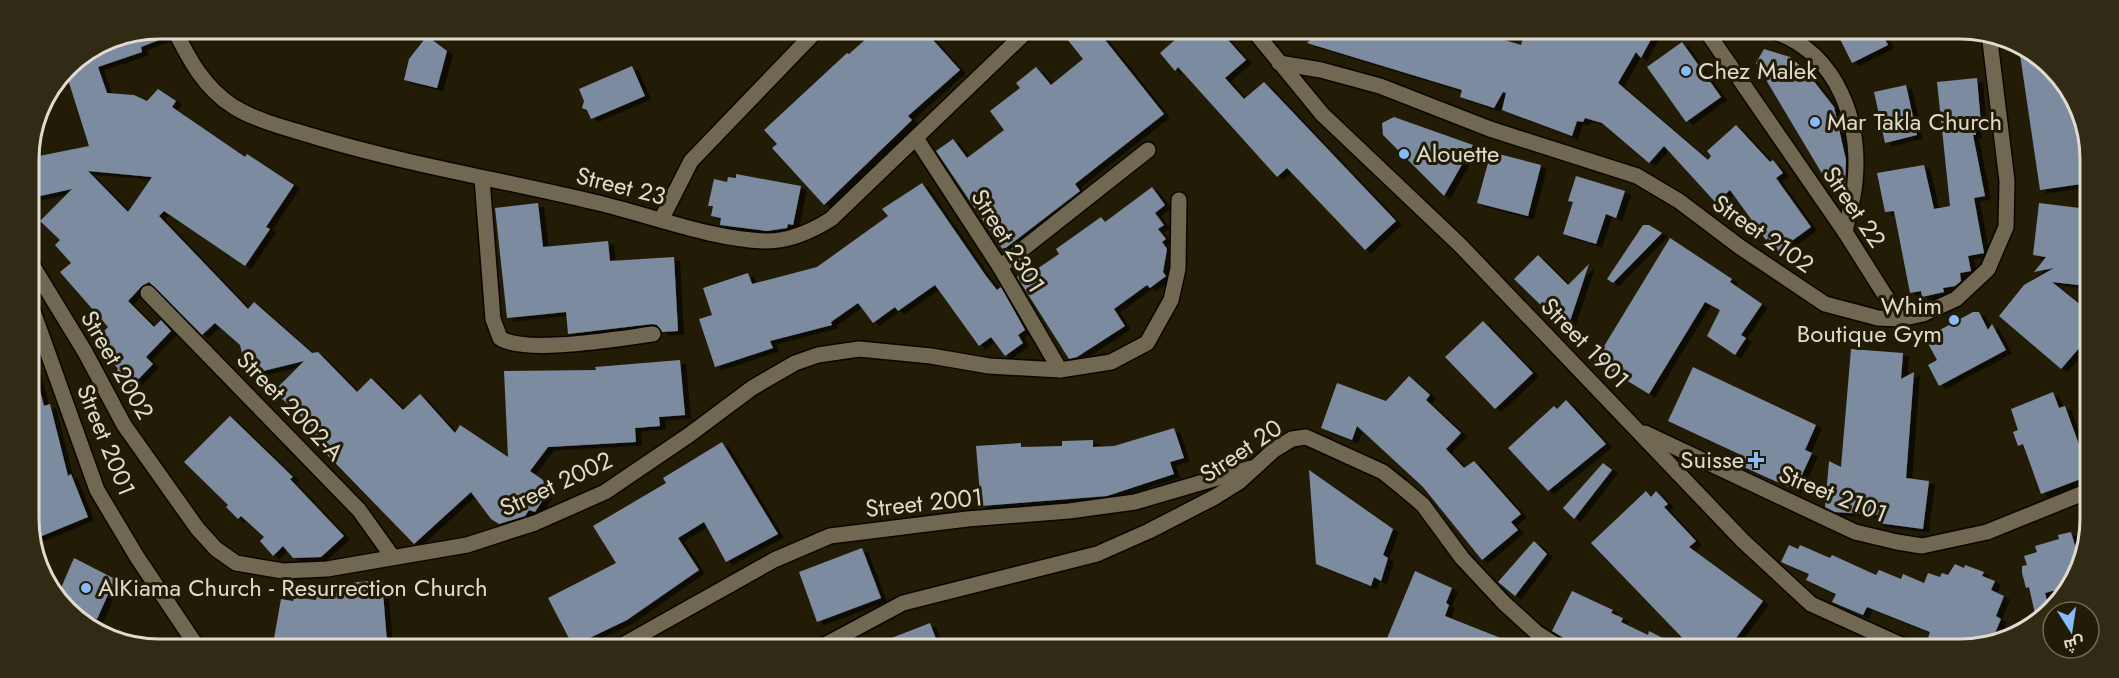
<svg xmlns="http://www.w3.org/2000/svg" width="2119" height="678" font-family="Jost,Cairo,sans-serif">
<defs>
<filter id="shadow"><feDropShadow dx="6" dy="3.5" stdDeviation="0" flood-color="#0009"/></filter>
</defs>
<rect width="100%" height="100%" fill="#221b05"/>
<g fill="#7b8ba0" fill-rule="evenodd" filter="url(#shadow)">
<path d="M 164,29 L 167,37 L 141,47 L 142,52 L 98,67 L 107,93 L 134,95 L 147,101 L 158,89 L 176,101 L 172,107 L 245,157 L 247,154 L 294,185 L 266,227 L 270,229 L 245,266 L 164,211 L 159,216 L 248,309 L 254,302 L 312,353 L 318,352 L 357,392 L 371,378 L 403,410 L 420,394 L 455,433 L 460,425 L 508,457 L 504,371 L 596,370 L 595,367 L 680,360 L 685,415 L 659,417 L 660,426 L 635,428 L 636,442 L 548,447 L 530,471 L 543,480 L 546,495 L 535,512 L 529,510 L 525,516 L 499,524 L 491,519 L 471,492 L 414,544 L 310,437 L 316,431 L 274,391 L 304,361 L 247,375 L 240,345 L 215,323 L 202,335 L 149,282 L 142,286 L 128,301 L 154,327 L 161,320 L 171,331 L 146,357 L 153,364 L 131,387 L 116,372 L 118,369 L 102,348 L 109,341 L 101,334 L 108,327 L 60,272 L 71,263 L 55,245 L 60,240 L 40,221 L 72,189 L 31,198 L 29,158 L 89,146 L 65,70 L 67,66 L 109,38 ZM 88,171 L 152,177 L 128,212 Z"/>
<polygon points="876,30 924,30 960,70 908,116 912,120 824,205 772,148 777,144 764,130 847,53 849,54"/>
<polygon points="1078,31 1098,31 1164,114 1075,184 1080,191 1003,250 936,151 953,139 967,158 1004,130 990,111 1020,88 1016,83 1036,67 1051,85 1083,59 1067,39"/>
<polygon points="1185,31 1220,31 1246,60 1225,78 1244,99 1264,82 1396,221 1365,250 1287,168 1277,177 1178,67 1175,71 1160,53"/>
<polygon points="1319,31 1478,32 1521,45 1525,32 1655,32 1641,58 1636,52 1618,83 1708,160 1711,156 1707,151 1736,125 1770,162 1773,160 1783,173 1776,178 1811,227 1778,251 1768,238 1766,240 1730,190 1716,203 1664,146 1649,163 1602,123 1585,118 1583,122 1577,121 1572,136 1502,110 1506,93 1503,92 1494,108 1460,97 1462,90 1307,43"/>
<polygon points="1837,33 1882,33 1888,45 1852,63"/>
<polygon points="427,36 447,51 437,88 404,80 409,59"/>
<polygon points="1682,42 1721,97 1686,122 1647,67"/>
<polygon points="2019,48 2058,73 2088,134 2088,183 2040,190"/>
<polygon points="1764,49 1790,57 1805,70 1834,107 1846,160 1845,187 1840,190 1827,182 1756,63"/>
<polygon points="632,66 645,96 591,119 587,110 582,108 584,101 579,89"/>
<polygon points="1977,78 1981,124 1975,124 1976,135 1973,135 1985,196 1974,198 1984,253 1968,256 1971,271 1960,273 1961,281 1955,286 1943,288 1944,292 1922,297 1921,291 1910,293 1894,211 1885,212 1877,173 1924,165 1934,209 1950,206 1937,82"/>
<polygon points="1906,85 1917,135 1885,143 1874,92"/>
<polygon points="1394,117 1473,145 1444,196 1383,135 1382,123"/>
<polygon points="1491,152 1541,165 1528,216 1477,203"/>
<polygon points="736,174 801,186 793,225 788,224 787,228 767,231 720,225 721,218 711,216 713,206 708,206 714,179 727,182 728,177 736,178"/>
<polygon points="1576,176 1625,191 1616,218 1606,214 1596,244 1563,234 1573,202 1568,201"/>
<polygon points="922,183 986,276 997,290 1001,287 1025,330 1018,335 1023,343 1005,356 991,337 979,346 935,285 898,311 895,307 873,323 858,303 831,322 832,325 770,341 773,348 715,367 699,319 712,315 703,288 748,273 752,284 817,267 888,216 882,209"/>
<polygon points="1152,187 1165,205 1155,213 1164,225 1158,229 1166,239 1162,242 1167,249 1163,272 1166,276 1150,288 1147,285 1114,309 1125,326 1077,357 1069,359 1017,277 1026,271 1028,275 1059,254 1056,249 1101,217 1105,222"/>
<polygon points="538,203 543,247 608,241 610,261 674,257 678,331 662,332 657,325 652,324 568,334 566,312 507,318 495,208"/>
<polygon points="2039,203 2088,209 2087,286 2052,282 2087,310 2087,339 2061,369 1999,316 2024,285 2054,268 2034,272 2046,257 2033,255"/>
<polygon points="1643,225 1649,225 1662,233 1613,283 1607,279"/>
<polygon points="1670,238 1732,279 1730,282 1762,304 1741,335 1746,338 1735,355 1707,336 1720,310 1705,302 1649,394 1595,361"/>
<polygon points="1538,255 1568,285 1589,264 1569,324 1556,311 1551,315 1514,279"/>
<polygon points="1973,312 1979,312 1988,330 1992,324 2006,350 1939,386 1928,365 1937,360 1925,338"/>
<polygon points="1483,321 1533,373 1495,409 1445,357"/>
<polygon points="1851,349 1903,353 1901,379 1914,372 1906,478 1929,481 1923,529 1878,523 1879,515 1835,512 1825,507 1829,461 1841,467"/>
<polygon points="1693,367 1816,425 1805,450 1812,453 1795,490 1735,463 1739,454 1668,421"/>
<polygon points="30,371 35,371 44,406 50,404 68,476 71,474 88,517 37,538 31,523"/>
<polygon points="1409,376 1430,395 1426,400 1461,433 1446,449 1464,468 1474,461 1521,514 1511,522 1518,530 1482,560 1423,487 1357,426 1352,440 1321,428 1337,383 1386,401"/>
<polygon points="2053,392 2059,408 2065,406 2086,464 2086,477 2041,494 2023,444 2018,446 2013,432 2018,430 2011,409"/>
<polygon points="1566,400 1606,444 1548,491 1508,448 1554,406 1557,409"/>
<polygon points="230,416 293,477 290,479 344,536 321,557 293,558 283,546 273,556 260,541 264,537 241,516 238,519 226,507 228,505 184,462"/>
<polygon points="1174,428 1184,458 1170,462 1174,474 1107,496 981,506 976,446 1021,443 1021,447 1062,446 1062,441 1093,440 1093,447 1114,446"/>
<polygon points="722,442 778,534 726,562 704,522 678,538 699,570 627,620 573,646 548,598 616,563 593,526 666,483 663,478"/>
<polygon points="1603,463 1612,470 1574,519 1563,508"/>
<polygon points="1309,470 1393,529 1383,555 1388,558 1381,581 1374,577 1371,586 1316,564"/>
<polygon points="1646,491 1651,497 1656,491 1668,504 1664,507 1696,541 1689,547 1763,601 1728,649 1693,649 1591,543"/>
<polygon points="2071,532 2080,562 2063,588 2045,593 2049,608 2037,623 2029,587 2026,588 2022,573 2022,566 2027,565 2024,556 2037,552 2035,546 2059,539 2058,535"/>
<polygon points="1534,541 1547,554 1515,596 1498,582"/>
<polygon points="1789,545 1798,549 1800,545 1830,558 1832,555 1876,575 1879,570 1901,579 1903,574 1924,583 1928,573 1940,577 1942,573 1948,575 1955,564 1964,568 1965,565 1984,572 1982,576 1995,581 1991,590 2004,596 1996,616 2001,619 1992,640 1968,649 1956,649 1928,638 1930,632 1867,607 1863,615 1832,602 1836,594 1806,580 1809,574 1781,562"/>
<polygon points="862,548 881,598 817,622 799,572"/>
<polygon points="74,558 115,579 97,619 68,610 61,605 57,597"/>
<polygon points="1415,571 1452,588 1446,603 1449,605 1445,616 1526,648 1383,648"/>
<polygon points="382,580 387,642 353,645 273,644 281,599 293,601 294,597 316,600 317,595 322,596 323,591 338,593 337,584"/>
<polygon points="1572,591 1613,610 1611,613 1623,618 1621,622 1648,635 1649,631 1684,649 1571,648 1567,640 1552,631"/>
<polygon points="930,623 939,647 871,647 871,646"/>
</g>
<g fill="none" stroke-linecap="round" stroke-linejoin="round">
<g stroke="#0b0500" stroke-width="18">
<g id="minor">
<path d="M 174,29 C 189,59 204,88 234,107 C 259,122 291,129 319,138 C 410,165 502,180 594,202 C 647,214 712,240 767,241 C 790,241 812,231 831,219 L 1027,31"/>
<polyline points="1254,31 1322,114 1460,245 1743,541 1811,604 1910,649"/>
<polyline points="1707,32 1845,232 1900,319"/>
<path d="M 1778,33 C 1838,56 1861,122 1855,182 C 1854,199 1848,216 1845,232"/>
<polyline points="1279,63 1321,70 1380,86 1490,129 1637,176 1679,201 1740,247 1825,304 1878,318 1900,319 1923,314 1956,299 1988,269 2006,227 2007,181 1989,33"/>
<polyline points="916,138 1000,267 1060,370"/>
<path d="M 482,179 L 493,319 L 500,338 C 525,355 621,338 653,334"/>
<polyline points="661,220 691,161 817,30"/>
<polyline points="29,260 85,352 124,425 197,528 216,549 236,563 283,571 327,569 467,545 535,523 605,492 689,435 752,388 795,363 818,355 859,349 931,356 989,366 1060,370 1111,362 1147,343 1171,300 1178,269 1179,200"/>
<polyline points="1000,267 1148,150"/>
<polyline points="148,293 359,510 392,556"/>
<polyline points="30,303 97,490 137,557 196,645"/>
<polyline points="1645,433 1855,532 1897,542 1922,546 1987,532 2086,492"/>
<polyline points="621,646 774,560 830,536 967,519 1069,511 1135,502 1251,468"/>
<polyline points="821,647 903,603 1097,554 1149,531 1215,497 1239,482 1274,450 1292,439 1306,437 1383,472 1403,488 1423,505 1462,558 1504,603 1537,633 1561,648"/>
</g>
</g>
<use href="#minor" stroke="#706850" stroke-width="15"/>
</g>
<g fill="#87bbfb" stroke="#221b05" stroke-width="2">
<circle cx="1686" cy="71" r="6"/>
<circle cx="1815" cy="122" r="6"/>
<circle cx="1404" cy="154" r="6"/>
<circle cx="1954" cy="320" r="6"/>
<path d="M1753 451h6v6h6v6h-6v6h-6v-6h-6v-6h6z"/>
<circle cx="86" cy="588" r="6"/>
</g>
<g text-anchor="middle" stroke-width="6" stroke-linejoin="round" paint-order="stroke">
<g font-size="24" fill="#e0dbce" stroke="#221b05" text-anchor="start">
<text x="1698" y="79">Chez Malek</text>
<text x="1827" y="130">Mar Takla Church</text>
<text x="1416" y="162">Alouette</text>
<text x="1942" y="314" text-anchor="end">Whim<tspan x="1942" dy="28">Boutique Gym</tspan></text>
<text x="1744" y="468" text-anchor="end">Suisse</text>
<text x="98" y="596">AlKiama Church - Resurrection Church</text>
</g>
<g font-size="24" fill="#e0dbce" stroke="#221b05">
<text transform="translate(621 186) rotate(14)" y="8">Street 23</text>
<text transform="translate(1854 207) rotate(56)" y="8">Street 22</text>
<text transform="translate(1763 234) rotate(35)" y="8">Street 2102</text>
<text transform="translate(1008 241) rotate(58)" y="8">Street 2301</text>
<text transform="translate(1585 343) rotate(46)" y="8">Street 1901</text>
<text transform="translate(117 365) rotate(60)" y="8">Street 2002</text>
<text transform="translate(290 406) rotate(46)" y="8">Street 2002-A</text>
<text transform="translate(106 440) rotate(68)" y="8">Street 2001</text>
<text transform="translate(1241 451) rotate(-34)" y="8">Street 20</text>
<text transform="translate(556 484) rotate(-25)" y="8">Street 2002</text>
<text transform="translate(1833 494) rotate(22)" y="8">Street 2101</text>
<text transform="translate(924 503) rotate(-6)" y="8">Street 2001</text>
</g>
</g>
<path d="M0 0H2119V678H0ZM159 39H1960A120 120 0 0 1 2080 159V519A120 120 0 0 1 1960 639H159A120 120 0 0 1 39 519V159A120 120 0 0 1 159 39Z" fill="#312a15" fill-rule="evenodd"/>
<path fill="none" stroke="#e0dbce" stroke-width="3" d="M159 39H1960A120 120 0 0 1 2080 159V519A120 120 0 0 1 1960 639H159A120 120 0 0 1 39 519V159A120 120 0 0 1 159 39Z"/>
<g transform="translate(2071 630) rotate(168)"><circle r="28" fill="#221b05" stroke="#6e6855" stroke-width="1.5"/>
<path d="M0-4.5L10 22L0 15L-10 22Z" fill="#87bbfb"/>
<text y="-9" font-size="16" font-weight="bold" text-anchor="middle" fill="#e0dbce">ش</text>
</g>
</svg>
